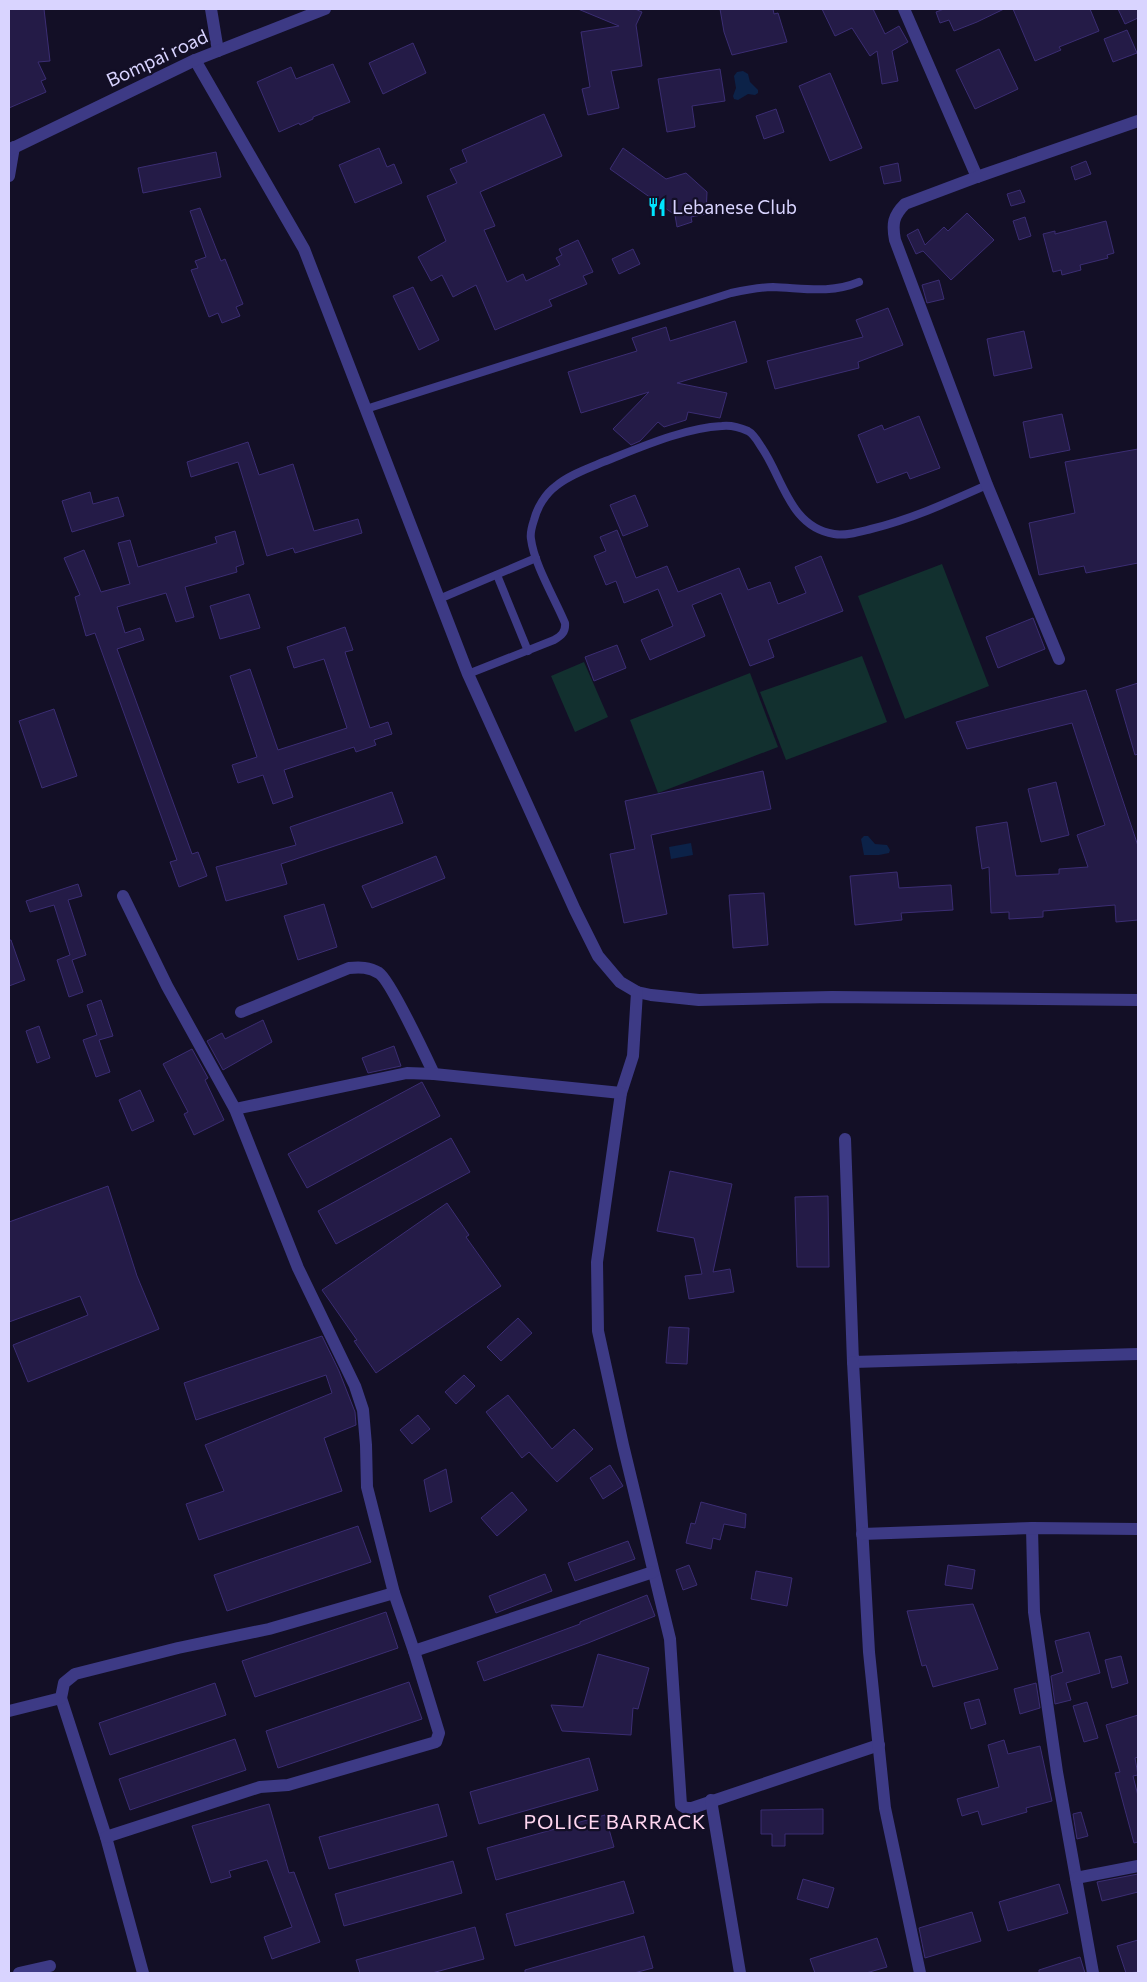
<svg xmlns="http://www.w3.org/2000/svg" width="1147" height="1982" font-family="Commissioner,sans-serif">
<rect width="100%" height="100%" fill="#130f26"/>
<g fill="#12302f">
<polygon points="942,564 989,686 905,719 858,596"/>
<polygon points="862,656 887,722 786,760 760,692"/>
<polygon points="584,662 608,717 575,732 551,676"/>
<polygon points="750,673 778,747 658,793 630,720"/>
</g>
<g fill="#0c2248">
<polygon points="743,71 748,74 750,82 758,90 758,93 755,95 748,94 738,100 734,99 733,96 736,88 734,76 737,72"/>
<polygon points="864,836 868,836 875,844 887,845 890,850 889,853 879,855 864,855 861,839"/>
<polygon points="691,843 693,855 671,859 669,847"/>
</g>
<g fill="#241b47" stroke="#3b2d73">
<polygon points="9,9 44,9 50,61 38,62 46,79 41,81 46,92 9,108"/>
<polygon points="578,9 635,9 642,12 636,25 642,66 611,71 619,108 588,115 582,89 590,87 581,32 619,26"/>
<polygon points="720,9 773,9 774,14 778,13 787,42 732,55 724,32"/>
<polygon points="822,9 873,9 885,34 899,26 908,42 892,51 898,81 882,84 877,51 870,56 852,28 835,36"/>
<polygon points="944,9 1004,9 977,22 954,31 949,20 940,23 936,12"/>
<polygon points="1013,9 1090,9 1099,31 1059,47 1061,50 1035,61"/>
<polygon points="1118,9 1138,9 1138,18 1125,24"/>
<polygon points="1127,30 1137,53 1113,62 1104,39"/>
<polygon points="413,43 426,73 383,94 369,63"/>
<polygon points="999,49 1018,89 975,109 956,70"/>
<polygon points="333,64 350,102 313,117 313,119 300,125 299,123 279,132 257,82 291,67 296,79"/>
<polygon points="720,69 725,101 692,106 695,127 667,132 658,79"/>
<polygon points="830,73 862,148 830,161 799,86"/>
<polygon points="776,109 784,132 764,139 756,116"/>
<polygon points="544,114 562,156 480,192 495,226 484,230 507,282 523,274 526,281 560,265 556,258 562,255 559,249 578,240 593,272 583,276 587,284 549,300 552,306 495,330 476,285 453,297 442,275 431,281 418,257 446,241 427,196 457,183 450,169 467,162 462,150"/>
<polygon points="379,148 387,167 394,164 402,183 355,203 339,165"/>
<polygon points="623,148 666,179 686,173 707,192 706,214 691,217 692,222 677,227 675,215 610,169"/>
<polygon points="216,152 221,177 143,193 138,168"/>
<polygon points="1086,161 1091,174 1075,180 1071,167"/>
<polygon points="898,163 901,181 884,184 880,167"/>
<polygon points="1020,190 1025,202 1011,206 1007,194"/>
<polygon points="200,208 221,261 225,259 243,304 236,307 240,316 222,323 218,313 209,317 191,270 198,268 195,261 206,257 190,211"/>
<polygon points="967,213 994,240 951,280 923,251 916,254 907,235 918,229 925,245 944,227 948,231"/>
<polygon points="1025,217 1031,236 1019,240 1013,221"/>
<polygon points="1106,221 1114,253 1107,255 1108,258 1080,265 1081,270 1062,275 1061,270 1053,272 1043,234 1055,231 1055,234"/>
<polygon points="633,249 640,264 619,274 612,259"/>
<polygon points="939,280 944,299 927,303 922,285"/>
<polygon points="413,287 439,340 419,350 393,296"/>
<polygon points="888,308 903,345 858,362 859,368 775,389 767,361 863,337 856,320"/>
<polygon points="735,321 747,362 677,383 727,393 720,418 688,412 686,420 664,427 658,422 640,441 631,445 613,429 649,392 581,413 568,372 637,351 632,338 666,327 670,341"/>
<polygon points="1024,331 1032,368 994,376 987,339"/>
<polygon points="1062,414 1070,450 1030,458 1023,422"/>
<polygon points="919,416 940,468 910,479 907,472 877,483 858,435 882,425 884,430"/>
<polygon points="248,442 259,475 293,464 314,531 358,519 362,533 295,553 293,548 267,556 238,462 191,477 187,462"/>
<polygon points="1138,449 1138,563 1086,573 1084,566 1039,575 1029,523 1075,513 1065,462"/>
<polygon points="90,492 93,504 118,497 124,516 72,532 62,501"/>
<polygon points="635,495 648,526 623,536 610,505"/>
<polygon points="617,530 636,578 667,566 678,592 739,568 748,590 770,582 778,604 806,593 795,567 821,556 843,611 768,640 774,657 750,666 721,593 692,605 705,636 650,660 641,640 673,626 658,589 624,603 616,581 606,585 594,556 606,551 600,537"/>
<polygon points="235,531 244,564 236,567 237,572 185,587 194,617 176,622 166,593 117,607 125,633 140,628 144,640 117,649 192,854 198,852 207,876 179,887 170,862 177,860 95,633 86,636 75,597 80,595 64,558 84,550 101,592 130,584 118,543 130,540 138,567 217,543 215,537"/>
<polygon points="249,594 260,628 220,639 210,606"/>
<polygon points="1033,618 1045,649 998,668 986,637"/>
<polygon points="345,627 353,650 345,652 370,728 388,722 392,734 374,740 376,745 356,752 354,747 284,770 293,797 273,804 263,775 238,783 232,765 257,757 230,676 250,669 278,750 347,728 324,659 294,668 287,647"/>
<polygon points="617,645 626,668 594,681 585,657"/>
<polygon points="1138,683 1138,754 1135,755 1116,690"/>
<polygon points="1086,690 1138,846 1138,920 1116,922 1115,905 1043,911 1043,917 1009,919 1009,912 991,913 989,867 982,869 976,827 1007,822 1016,876 1059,874 1059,869 1088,867 1077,835 1105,825 1072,723 967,749 956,722"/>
<polygon points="54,709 77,776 42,788 19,721"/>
<polygon points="763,771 771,809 651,835 667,914 624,923 610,854 635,849 625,801"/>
<polygon points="1056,782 1069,835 1041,842 1028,789"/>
<polygon points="392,792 403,823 281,864 287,884 226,901 216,867 296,845 290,827"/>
<polygon points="436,856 445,878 372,908 362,886"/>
<polygon points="897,872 899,888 951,885 953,910 901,913 902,920 855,925 850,876"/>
<polygon points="78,884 82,896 68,900 86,955 72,960 83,992 69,997 57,960 70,955 54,905 30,912 26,901"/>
<polygon points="764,893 768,945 733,948 729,895"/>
<polygon points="324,904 337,947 298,960 284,916"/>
<polygon points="9,940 11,940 25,980 9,986"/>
<polygon points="101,1000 113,1036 99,1040 110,1072 96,1077 83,1040 97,1035 87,1005"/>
<polygon points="263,1020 272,1042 223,1070 207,1041 222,1033 225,1039"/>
<polygon points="39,1026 50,1058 37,1063 26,1031"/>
<polygon points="394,1046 401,1066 368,1073 362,1058"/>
<polygon points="192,1049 208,1078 205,1080 224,1120 194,1135 184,1114 188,1112 163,1064"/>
<polygon points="422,1082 440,1116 307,1188 288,1154"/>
<polygon points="140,1090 154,1121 132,1131 119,1100"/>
<polygon points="451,1138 470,1172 336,1244 318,1211"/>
<polygon points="670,1171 732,1184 713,1272 730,1269 734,1292 689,1299 685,1276 702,1274 694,1238 657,1231"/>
<polygon points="108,1186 137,1276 159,1329 28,1382 13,1345 88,1315 80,1296 9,1322 9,1222"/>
<polygon points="828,1196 829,1267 797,1267 795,1197"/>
<polygon points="447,1203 469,1235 466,1237 501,1286 376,1373 354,1341 357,1340 322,1290"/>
<polygon points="518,1318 532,1333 501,1361 487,1347"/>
<polygon points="669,1327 689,1328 687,1364 666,1363"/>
<polygon points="322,1336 339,1371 355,1412 356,1425 324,1438 342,1491 199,1540 186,1504 224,1491 205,1445 332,1393 326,1375 196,1420 184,1383"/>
<polygon points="464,1375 475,1386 456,1404 445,1392"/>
<polygon points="508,1395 552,1449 574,1429 593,1449 557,1482 529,1452 522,1458 486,1412"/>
<polygon points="418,1415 430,1429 412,1444 400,1430"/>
<polygon points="610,1465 623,1486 603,1499 590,1478"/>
<polygon points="446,1469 452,1502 430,1512 424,1480"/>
<polygon points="512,1492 527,1510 497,1536 481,1518"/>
<polygon points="701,1502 746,1514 745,1528 724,1524 720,1540 713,1538 711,1549 686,1543 691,1523 695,1524"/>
<polygon points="358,1526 371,1562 227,1611 214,1575"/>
<polygon points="628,1541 635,1559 575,1581 568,1563"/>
<polygon points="689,1565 697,1585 683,1590 676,1570"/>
<polygon points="948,1565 975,1570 972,1589 945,1585"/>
<polygon points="756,1571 792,1578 787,1606 751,1599"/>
<polygon points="545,1574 552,1591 496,1613 489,1596"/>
<polygon points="647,1595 655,1616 588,1643 484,1681 477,1662 580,1624 580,1622"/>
<polygon points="973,1604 998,1669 933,1687 926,1665 922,1666 907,1611"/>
<polygon points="386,1612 398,1648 255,1697 242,1661"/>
<polygon points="1089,1632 1100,1673 1066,1683 1071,1700 1055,1704 1051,1676 1063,1672 1055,1641"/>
<polygon points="598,1654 649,1668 638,1709 633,1708 631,1735 562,1731 551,1705 583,1707"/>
<polygon points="1121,1656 1128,1683 1112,1688 1105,1660"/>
<polygon points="409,1682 422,1719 278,1768 266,1731"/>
<polygon points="215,1683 226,1715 110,1755 99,1723"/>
<polygon points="1036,1683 1040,1708 1020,1714 1014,1689"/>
<polygon points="979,1699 986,1724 971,1729 964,1703"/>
<polygon points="1087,1702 1098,1738 1084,1742 1073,1706"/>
<polygon points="1138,1715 1138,1757 1135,1758 1138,1775 1133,1776 1138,1796 1138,1842 1134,1843 1115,1773 1120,1772 1106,1725"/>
<polygon points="235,1739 246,1770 130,1810 119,1779"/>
<polygon points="1004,1740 1008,1754 1040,1746 1052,1801 1026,1808 1027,1812 982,1825 978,1811 962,1816 957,1799 999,1787 988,1745"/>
<polygon points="589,1758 598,1790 479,1824 470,1792"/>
<polygon points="269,1804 289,1873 294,1872 320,1942 272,1959 264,1937 292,1927 267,1860 229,1871 231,1877 211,1883 192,1826"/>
<polygon points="438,1804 447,1836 329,1869 319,1837"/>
<polygon points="823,1809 823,1834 785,1834 785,1846 772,1846 772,1834 761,1834 761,1810"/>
<polygon points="1081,1812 1088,1836 1077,1839 1073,1814"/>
<polygon points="605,1815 614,1847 496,1880 487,1848"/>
<polygon points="453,1861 462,1893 344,1926 335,1894"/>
<polygon points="1138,1874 1138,1892 1102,1901 1097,1882"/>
<polygon points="803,1879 834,1888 828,1908 797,1899"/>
<polygon points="624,1881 634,1913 515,1946 506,1914"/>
<polygon points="1059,1884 1068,1913 1008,1931 999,1902"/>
<polygon points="972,1912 981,1941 925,1958 919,1928"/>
<polygon points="475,1927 484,1959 432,1973 360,1973 356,1960"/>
<polygon points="644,1936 653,1968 634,1973 525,1973 525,1970"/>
<polygon points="877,1938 887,1967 866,1973 815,1973 810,1959"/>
<polygon points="1138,1940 1138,1972 1126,1973 1117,1946"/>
<polygon points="1080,1957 1085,1973 1039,1973 1039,1970"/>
</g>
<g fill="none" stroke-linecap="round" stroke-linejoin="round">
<g stroke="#3d3a85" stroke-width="8">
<path d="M 366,409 L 731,293 C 745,290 759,287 773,287 C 803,288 830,294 859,282"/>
<polyline points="497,575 528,651"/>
<polyline points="439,599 536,558"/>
<path d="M 468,674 L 554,640 C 561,636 566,632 565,623 C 555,599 534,564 531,539 C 530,534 532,526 534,520 C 537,508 545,494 556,486 C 569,475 587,469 603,462 C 639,448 683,428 722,426 C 731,425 739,427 748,431 C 754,434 758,442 762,448 C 783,479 790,527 834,534 C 846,536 859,532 871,529 C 912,519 949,502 987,485"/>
</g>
<g stroke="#3d3a85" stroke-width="12">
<polyline points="211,9 218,51"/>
<polyline points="904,9 977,177"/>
<polyline points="195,60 304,249 468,674 575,910 598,956 620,982 637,992 651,995 699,1000 832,997 1138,1000"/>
<polyline points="9,176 14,147"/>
<path d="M 1059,659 L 987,485 L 895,240 C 892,224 893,216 905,204 L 977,177 L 1138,121"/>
<polyline points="637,992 633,1056 621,1093 597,1262 598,1331 623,1445 670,1639 681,1805 686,1808 692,1808 879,1745"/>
<path d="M 241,1012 L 349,968 C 360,967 369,967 379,973 C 390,980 426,1057 434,1074"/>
<polyline points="235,1109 407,1073 434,1074 621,1093"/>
<polyline points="845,1139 853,1362 1138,1354"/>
<polyline points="853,1362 869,1652 885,1808 920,1973"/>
<polyline points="1032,1528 1034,1612 1057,1772 1093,1973"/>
<polyline points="862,1534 1032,1528 1138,1529"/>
<polyline points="414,1651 653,1572"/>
<polyline points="61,1698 106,1837 143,1973"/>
<polyline points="9,1711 61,1698 64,1683 75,1674 178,1648 269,1629 394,1593"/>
<polyline points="711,1800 740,1973"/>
<polyline points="106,1837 260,1787 288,1785 436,1742 439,1733 414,1651 394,1593 367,1487 366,1445 363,1410 355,1386 298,1268 235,1109 167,986 123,896"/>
<polyline points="1076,1878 1138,1866"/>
<polyline points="19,1973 50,1966"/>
</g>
<polyline stroke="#3d3a85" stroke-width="12" points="9,150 195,60 325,9"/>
</g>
<defs>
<g id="restaurant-bare" transform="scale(1.5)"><path d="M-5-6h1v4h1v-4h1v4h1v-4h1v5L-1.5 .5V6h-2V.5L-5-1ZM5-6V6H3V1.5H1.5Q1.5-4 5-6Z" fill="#00e5ff" stroke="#130f26" stroke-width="2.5" paint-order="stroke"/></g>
</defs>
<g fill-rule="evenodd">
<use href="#restaurant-bare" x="657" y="207"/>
</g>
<g text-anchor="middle" stroke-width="4.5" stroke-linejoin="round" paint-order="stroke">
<g font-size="19" fill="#d9d4ff" stroke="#130f26">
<text transform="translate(157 58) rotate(-25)" y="7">Bompai road</text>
</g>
<g font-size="19" fill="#d9d4ff" stroke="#130f26" text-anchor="start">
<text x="672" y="214">Lebanese Club</text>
</g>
<g font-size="20" letter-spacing="1" fill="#ffd6f0" stroke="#130f26">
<text x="615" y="1829">POLICE BARRACK</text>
</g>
</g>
<rect width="1147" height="1982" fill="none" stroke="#d9d4ff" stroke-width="20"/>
</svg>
